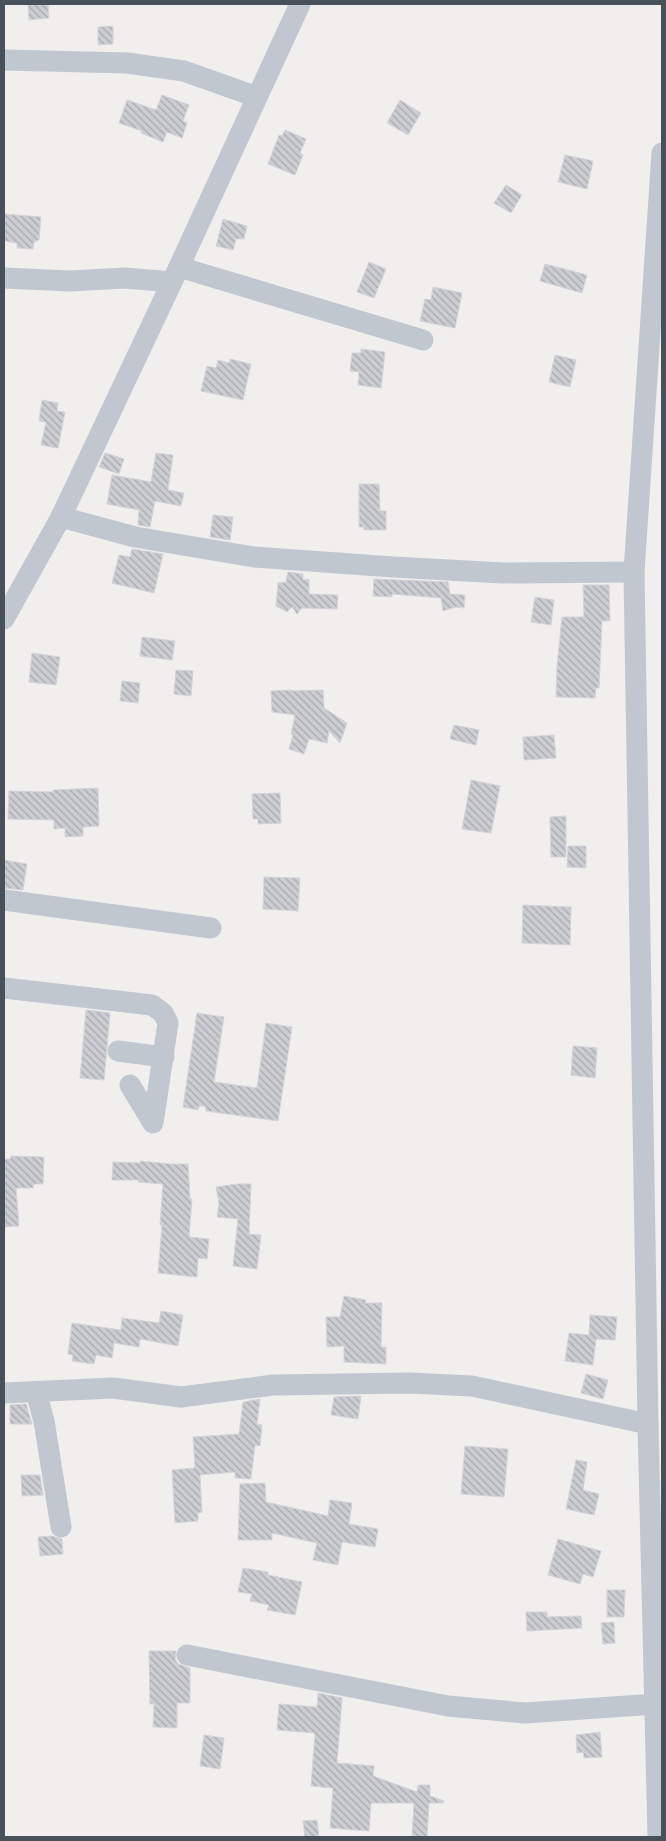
<svg xmlns="http://www.w3.org/2000/svg" width="666" height="1841" font-family="'Public Sans',sans-serif">
<defs>
<pattern id="building-back-hatch" width="6" height="6" patternUnits="userSpaceOnUse" patternTransform="scale(1.25)"><rect width="6" height="6" fill="#cccdd2"/><path d="M-1 5l2 2M0 0l6 6M5-1l2 2" fill="none" stroke="#a8a9ad"/></pattern>
</defs>
<rect width="100%" height="100%" fill="#f1eeee"/>
<g fill="url(#building-back-hatch)" stroke="#d3d4d9">
<polygon points="28,4 48,4 49,18 29,20"/>
<polygon points="113,26 113,44 98,45 98,27"/>
<polygon points="162,95 189,105 183,121 187,123 182,138 167,132 163,142 141,133 142,131 119,123 127,100 156,110"/>
<polygon points="400,100 421,113 408,135 387,123"/>
<polygon points="285,130 306,139 300,153 303,155 295,175 268,164 279,135 282,136"/>
<polygon points="565,155 593,161 587,189 558,182"/>
<polygon points="506,185 522,195 511,213 494,203"/>
<polygon points="4,214 41,217 39,240 34,242 33,249 17,248 17,243 4,241"/>
<polygon points="223,219 247,226 244,239 236,239 233,250 216,246"/>
<polygon points="369,262 386,269 374,298 357,292"/>
<polygon points="545,264 587,275 582,293 540,281"/>
<polygon points="433,287 462,293 455,328 420,321 425,299 431,300"/>
<polygon points="361,349 385,352 381,388 358,385 359,372 350,371 352,353 361,353"/>
<polygon points="555,355 576,360 570,387 549,382"/>
<polygon points="230,359 251,364 243,400 201,391 207,366 216,368 218,360 229,363"/>
<polygon points="42,400 58,403 57,411 65,412 58,448 41,445 46,422 39,421"/>
<polygon points="105,453 124,459 119,474 99,467"/>
<polygon points="156,453 173,455 168,490 184,493 181,506 155,501 150,527 138,525 139,510 107,504 112,475 151,482"/>
<polygon points="359,484 379,484 380,511 386,511 386,530 364,530 364,527 359,527"/>
<polygon points="213,515 233,517 230,540 210,537"/>
<polygon points="132,549 163,554 154,593 112,583 119,555 130,557"/>
<polygon points="288,572 303,574 303,580 309,579 309,594 338,595 337,609 302,608 297,614 292,607 287,612 276,606 278,583 286,582"/>
<polygon points="374,579 448,582 450,594 465,595 464,608 456,607 443,611 441,598 392,594 392,597 373,596"/>
<polygon points="583,585 609,585 610,621 602,621 599,688 596,688 595,698 556,697 557,666 562,617 584,617"/>
<polygon points="535,597 554,600 551,625 531,622"/>
<polygon points="142,637 175,641 172,660 140,656"/>
<polygon points="32,653 60,657 56,685 29,682"/>
<polygon points="176,670 193,671 191,696 174,694"/>
<polygon points="122,681 140,683 138,703 120,701"/>
<polygon points="292,690 293,691 323,690 324,708 347,723 340,743 329,731 327,743 309,739 304,754 289,749 293,735 291,734 295,715 272,712 271,691"/>
<polygon points="454,725 479,730 476,745 450,739"/>
<polygon points="554,735 556,758 524,760 523,737"/>
<polygon points="471,780 500,786 491,833 462,829"/>
<polygon points="98,788 99,826 83,827 83,836 65,837 65,828 54,829 54,820 8,819 9,791 53,792 53,790"/>
<polygon points="280,793 281,823 258,824 258,819 253,819 252,794"/>
<polygon points="566,816 566,857 551,857 550,817"/>
<polygon points="568,846 586,846 586,868 567,867"/>
<polygon points="4,860 27,864 23,890 4,888"/>
<polygon points="264,877 300,878 298,911 263,909"/>
<polygon points="523,905 571,907 570,945 522,943"/>
<polygon points="86,1010 110,1013 104,1080 80,1078"/>
<polygon points="197,1013 224,1017 214,1082 257,1088 266,1023 292,1027 278,1121 206,1111 205,1106 199,1106 198,1110 183,1107"/>
<polygon points="573,1046 597,1048 595,1078 571,1075"/>
<polygon points="11,1156 44,1157 43,1184 34,1184 33,1188 16,1188 19,1226 4,1227 4,1159 10,1159"/>
<polygon points="140,1161 171,1164 188,1164 190,1199 192,1199 189,1237 209,1239 207,1259 198,1258 197,1277 158,1273 162,1225 160,1225 163,1184 138,1182 139,1180 112,1180 113,1162 140,1163"/>
<polygon points="237,1184 251,1184 249,1234 261,1235 257,1269 233,1266 238,1219 217,1217 219,1203 216,1187"/>
<polygon points="344,1296 366,1300 365,1303 382,1303 381,1347 386,1347 386,1364 344,1362 344,1346 327,1347 326,1317 340,1317"/>
<polygon points="161,1311 183,1315 178,1346 140,1339 139,1347 114,1343 112,1358 96,1355 94,1364 72,1361 73,1355 68,1354 72,1323 121,1330 122,1318 159,1323"/>
<polygon points="590,1315 617,1317 615,1340 596,1339 593,1365 565,1361 569,1333 589,1335"/>
<polygon points="586,1374 608,1380 603,1399 581,1393"/>
<polygon points="361,1396 358,1419 331,1415 334,1397"/>
<polygon points="260,1399 257,1424 262,1425 260,1446 255,1445 251,1479 235,1478 235,1472 200,1475 202,1512 198,1513 198,1521 175,1523 172,1470 195,1468 193,1437 239,1434 243,1402"/>
<polygon points="26,1404 32,1424 10,1424 10,1405"/>
<polygon points="465,1446 508,1449 504,1497 461,1494"/>
<polygon points="576,1460 587,1462 583,1490 599,1494 594,1515 566,1509"/>
<polygon points="21,1475 40,1475 43,1495 22,1496"/>
<polygon points="265,1483 266,1502 328,1516 330,1500 352,1503 349,1524 378,1529 375,1547 342,1542 338,1565 313,1560 317,1543 272,1533 272,1540 238,1540 240,1484"/>
<polygon points="52,1536 62,1539 63,1554 40,1556 38,1537"/>
<polygon points="558,1539 601,1551 593,1577 583,1574 580,1584 548,1575"/>
<polygon points="243,1568 268,1572 268,1575 302,1582 295,1615 267,1610 269,1605 250,1601 252,1594 238,1592"/>
<polygon points="607,1590 625,1590 624,1617 607,1617"/>
<polygon points="526,1612 547,1612 547,1617 581,1616 582,1628 527,1631"/>
<polygon points="614,1622 615,1643 603,1644 601,1623"/>
<polygon points="149,1651 176,1651 175,1659 178,1664 190,1668 190,1703 177,1703 177,1728 153,1727 154,1704 150,1704"/>
<polygon points="318,1693 342,1698 337,1763 374,1766 373,1776 417,1792 418,1785 430,1785 430,1796 444,1801 443,1803 429,1803 427,1837 412,1837 414,1803 371,1803 369,1831 330,1828 333,1788 311,1786 315,1733 277,1730 279,1704 317,1707"/>
<polygon points="600,1732 602,1757 584,1758 583,1752 577,1753 576,1735"/>
<polygon points="204,1735 224,1738 220,1769 200,1766"/>
<polygon points="317,1820 319,1837 305,1837 303,1821"/>
</g>
<g fill="none" stroke-linecap="round" stroke-linejoin="round">
<g stroke="#c0c7cf" stroke-width="21">
<polyline points="4,60 127,63 184,71 257,97"/>
<polyline points="179,267 423,340"/>
<polyline points="4,278 70,281 125,278 172,282"/>
<polyline points="61,517 135,537 254,557 393,567 503,573 634,572"/>
<polyline points="4,619 61,517 172,282 300,4"/>
<polyline points="4,900 211,928"/>
<polyline points="4,988 152,1005 163,1013 168,1023 153,1123 130,1085"/>
<polyline points="118,1051 164,1057"/>
<polyline points="36,1392 44,1421 61,1527"/>
<polyline points="4,1393 113,1388 181,1397 273,1385 410,1383 472,1386 648,1424"/>
<polyline points="187,1655 448,1706 525,1713 656,1704"/>
<polyline points="658,1837 648,1424 634,572 662,153"/>
</g>
</g>
<rect width="666" height="1841" fill="none" stroke="#48505a" stroke-width="10"/>
</svg>
